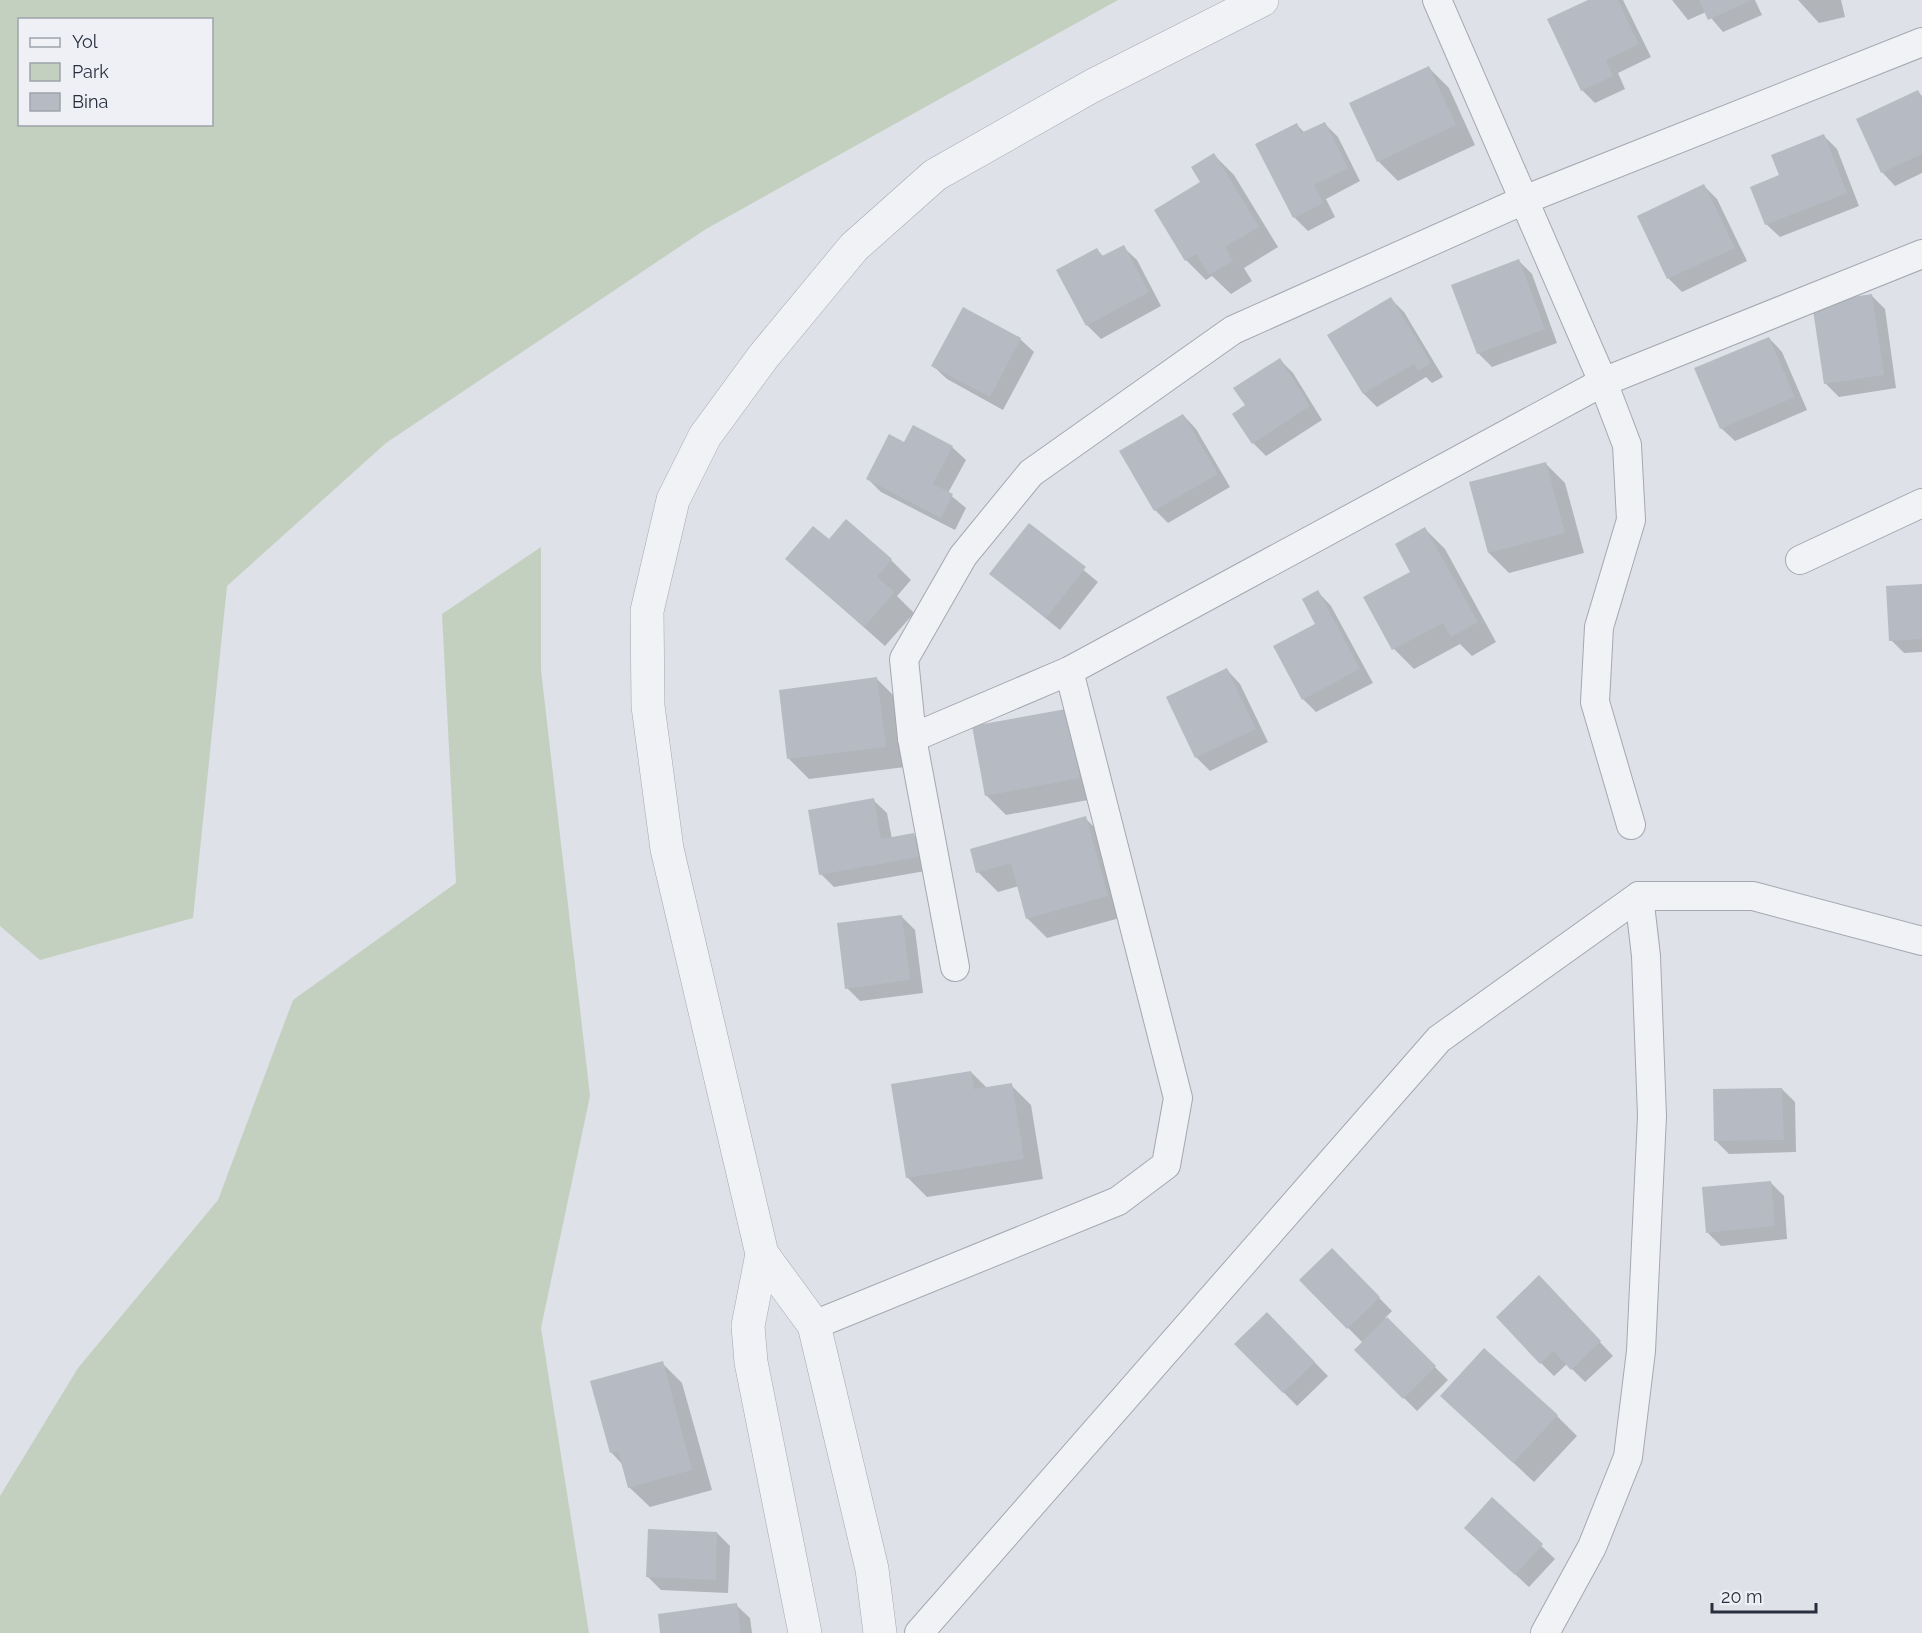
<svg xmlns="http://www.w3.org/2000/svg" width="1922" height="1633" font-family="Raleway,sans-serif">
<rect width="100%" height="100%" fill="#dee1e7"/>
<g fill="#c3d0c0" fill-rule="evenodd">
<path d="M 0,0 L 1118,0 L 706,229 L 386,443 L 227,586 L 193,918 L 40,960 L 0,926 ZM 20,20 L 212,20 L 212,124 L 20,124 Z"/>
<polygon points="541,547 541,670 590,1096 541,1328 589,1633 0,1633 0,1496 78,1368 218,1200 293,1000 456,883 442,614"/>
</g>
<g fill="#0003">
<polygon points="1591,0 1623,0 1651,57 1618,73 1625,89 1595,103 1582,90"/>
<polygon points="1672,0 1755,0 1762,15 1723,32 1706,12 1688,20"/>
<polygon points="1798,0 1841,0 1845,17 1819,23"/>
<polygon points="1429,68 1449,88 1475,145 1398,181 1378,161"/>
<polygon points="1918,92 1922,96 1922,173 1895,186 1882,172"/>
<polygon points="1324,123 1338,137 1360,181 1326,199 1335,217 1308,231 1294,217 1297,125 1305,133"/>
<polygon points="1824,136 1837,149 1859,206 1780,237 1766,224 1781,176"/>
<polygon points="1214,155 1234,175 1278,247 1244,268 1252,281 1231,294 1212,276 1206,280 1186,260 1202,183"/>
<polygon points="1704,186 1717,199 1747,261 1682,292 1669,279 1639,217"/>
<polygon points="1123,247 1137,260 1161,306 1101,339 1087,325 1058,271 1097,250 1104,257"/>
<polygon points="1519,261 1532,274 1557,343 1492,367 1478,353"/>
<polygon points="1872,296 1885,309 1896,388 1839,397 1825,383"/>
<polygon points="1391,299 1404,312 1443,377 1432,383 1426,377 1377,407 1364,394 1329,335"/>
<polygon points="1769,338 1782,352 1807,410 1735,441 1721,428"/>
<polygon points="1020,339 1034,352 1003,410 947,379 933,366"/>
<polygon points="1280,360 1293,373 1322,420 1266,456 1253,443 1247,406"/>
<polygon points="1183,415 1196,429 1230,487 1168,523 1155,510"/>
<polygon points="905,444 952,447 966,460 948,493 966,508 955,530 881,492 868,479"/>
<polygon points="1545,463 1565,483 1584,553 1509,573 1489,553"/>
<polygon points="1029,525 1098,582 1060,630 991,574"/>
<polygon points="1425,529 1445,549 1496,642 1472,656 1460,644 1414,669 1394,649"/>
<polygon points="829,541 891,560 911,580 897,596 914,613 885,646 787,559"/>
<polygon points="1922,586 1922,652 1904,653 1891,640"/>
<polygon points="1318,592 1331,606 1373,683 1316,712 1303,699 1317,625"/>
<polygon points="1227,670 1240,684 1268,742 1210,771 1196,757"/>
<polygon points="877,679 897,699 905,767 809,779 789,759"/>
<polygon points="1066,711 1099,798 1006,815 986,795"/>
<polygon points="873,800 887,813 892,839 914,835 927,848 931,870 834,887 821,874"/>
<polygon points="1085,818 1105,838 1127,916 1047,938 1027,918 1019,886 998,892 978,872"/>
<polygon points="901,916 915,930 923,993 860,1001 847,988"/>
<polygon points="971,1072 987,1088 1011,1085 1031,1105 1043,1179 927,1197 907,1177"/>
<polygon points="1782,1089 1795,1102 1796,1152 1729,1154 1716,1141"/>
<polygon points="1770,1182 1784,1196 1787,1239 1721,1246 1708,1233"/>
<polygon points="1332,1250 1392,1311 1385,1318 1448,1380 1417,1411 1356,1350 1363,1343 1301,1280"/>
<polygon points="1552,1291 1613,1356 1585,1382 1567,1364 1554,1376 1541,1363"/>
<polygon points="1267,1314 1328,1376 1297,1406 1236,1344"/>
<polygon points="662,1363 682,1383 712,1490 650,1507 629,1487 623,1465 611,1452"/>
<polygon points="1442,1396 1557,1416 1577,1436 1534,1482"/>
<polygon points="1492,1499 1555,1559 1529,1587 1479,1541"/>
<polygon points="717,1533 730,1546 728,1593 661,1590 648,1577"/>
<polygon points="736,1605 750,1618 752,1633 662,1633"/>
</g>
<g fill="#b6bac3">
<polygon points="1588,0 1618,0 1639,44 1606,60 1613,76 1581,91 1547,19"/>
<polygon points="1699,0 1752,0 1708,20"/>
<polygon points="1429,66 1456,125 1377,162 1349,103"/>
<polygon points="1918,90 1922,98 1922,154 1881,173 1856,119"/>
<polygon points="1325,122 1348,168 1314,185 1323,203 1293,218 1255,144 1297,123 1301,133"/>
<polygon points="1824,134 1847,193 1765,225 1750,187 1779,175 1771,155"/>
<polygon points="1214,153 1259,227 1225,247 1233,261 1209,275 1196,254 1185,261 1154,210 1200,182 1191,167"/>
<polygon points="1704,184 1735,248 1667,279 1637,216"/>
<polygon points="1124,245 1149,292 1086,326 1056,270 1097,248 1102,256"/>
<polygon points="1519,259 1545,329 1477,354 1451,285"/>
<polygon points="1872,294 1884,375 1824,384 1812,303"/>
<polygon points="1391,297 1431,363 1418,371 1414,364 1363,394 1327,335"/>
<polygon points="963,307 1021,338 990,397 931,366"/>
<polygon points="1769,337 1795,397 1720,429 1694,368"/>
<polygon points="1280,358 1310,406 1252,444 1232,414 1245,405 1233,388"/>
<polygon points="1183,414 1218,474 1154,511 1119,451"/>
<polygon points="913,425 953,446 933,484 953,494 941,518 866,479 889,434 904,442"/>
<polygon points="1546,462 1565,533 1488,553 1469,482"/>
<polygon points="846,519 892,559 877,577 895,592 864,627 785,559 813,526 829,539"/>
<polygon points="1029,523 1086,567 1046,618 989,574"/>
<polygon points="1425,527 1478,622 1451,637 1443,623 1392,650 1363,597 1410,572 1395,544"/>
<polygon points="1922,584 1922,639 1889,641 1886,586"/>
<polygon points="1318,590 1360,669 1302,700 1273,646 1315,624 1302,599"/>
<polygon points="1227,668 1256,729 1195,758 1166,697"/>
<polygon points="877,677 886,747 787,759 779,690"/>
<polygon points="1066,709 1080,778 985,796 972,726"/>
<polygon points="874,798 881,839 914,833 919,857 819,875 808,810"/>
<polygon points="1086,816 1108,896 1026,919 1011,863 976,873 970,849"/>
<polygon points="902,915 910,980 845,989 837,923"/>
<polygon points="971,1071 974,1089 1012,1083 1024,1159 906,1178 891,1084"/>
<polygon points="1782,1088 1784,1140 1714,1141 1713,1089"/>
<polygon points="1771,1181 1775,1226 1706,1233 1702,1187"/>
<polygon points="1332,1248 1380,1297 1347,1329 1299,1280"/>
<polygon points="1539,1275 1601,1341 1571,1370 1553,1351 1540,1364 1496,1317"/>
<polygon points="1267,1312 1315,1362 1283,1393 1234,1344"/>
<polygon points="1387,1317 1436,1366 1403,1399 1354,1350"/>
<polygon points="1484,1348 1558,1415 1513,1463 1440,1396"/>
<polygon points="663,1361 692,1470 628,1488 618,1451 610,1453 590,1381"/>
<polygon points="1492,1497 1543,1544 1515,1575 1464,1528"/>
<polygon points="648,1529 717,1532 716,1580 646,1577"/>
<polygon points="737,1603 741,1633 660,1633 658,1614"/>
</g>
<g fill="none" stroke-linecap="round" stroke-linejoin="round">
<g stroke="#a4a8b1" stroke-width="30">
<g id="minor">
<polyline points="1437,0 1603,382 1627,445 1631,520 1599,627 1595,702 1631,825"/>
<polyline points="1800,560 1922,503"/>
<polyline points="912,738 1069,671 1603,382 1922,254"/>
<polyline points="955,967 912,738 904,659 963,556 1031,473 1233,330 1524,200 1922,42"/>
<polyline points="814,1325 1118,1201 1166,1165 1178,1098 1069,671"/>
<polyline points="919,1633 1439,1039 1639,896 1753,896 1922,941"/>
<polyline points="1545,1633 1592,1547 1628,1457 1641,1351 1652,1116 1646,956 1639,896"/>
</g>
</g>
<g stroke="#a4a8b1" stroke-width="34">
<g id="tertiary">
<polyline points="762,1254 748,1326 751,1362 805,1633"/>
<polyline points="880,1633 872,1569 814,1325 762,1254 667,849 648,706 647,611 673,500 705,436 763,357 854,247 935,175 1092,86 1262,0"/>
</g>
</g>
<use href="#minor" stroke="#f1f2f6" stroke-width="28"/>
<use href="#tertiary" stroke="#f1f2f6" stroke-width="33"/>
</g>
<rect x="18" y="18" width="195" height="108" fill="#eef0f5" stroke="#9fa2ab" stroke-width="1.5"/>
<rect x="30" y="38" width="30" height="9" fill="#f1f2f6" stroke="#9fa2ab" stroke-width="1.5"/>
<text x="72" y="48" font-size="18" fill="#282e3d">Yol</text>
<rect x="30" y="63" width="30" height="18" fill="#c3d0c0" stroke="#9fa2ab" stroke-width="1.5"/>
<text x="72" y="78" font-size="18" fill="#282e3d">Park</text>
<rect x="30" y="93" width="30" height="18" fill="#b6bac3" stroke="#9fa2ab" stroke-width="1.5"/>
<text x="72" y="108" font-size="18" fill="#282e3d">Bina</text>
<path d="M1712 1603v9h104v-9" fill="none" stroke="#282e3d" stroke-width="3"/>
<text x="1721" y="1603" font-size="18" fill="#282e3d" stroke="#eef0f5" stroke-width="4.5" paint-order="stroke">20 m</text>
</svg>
